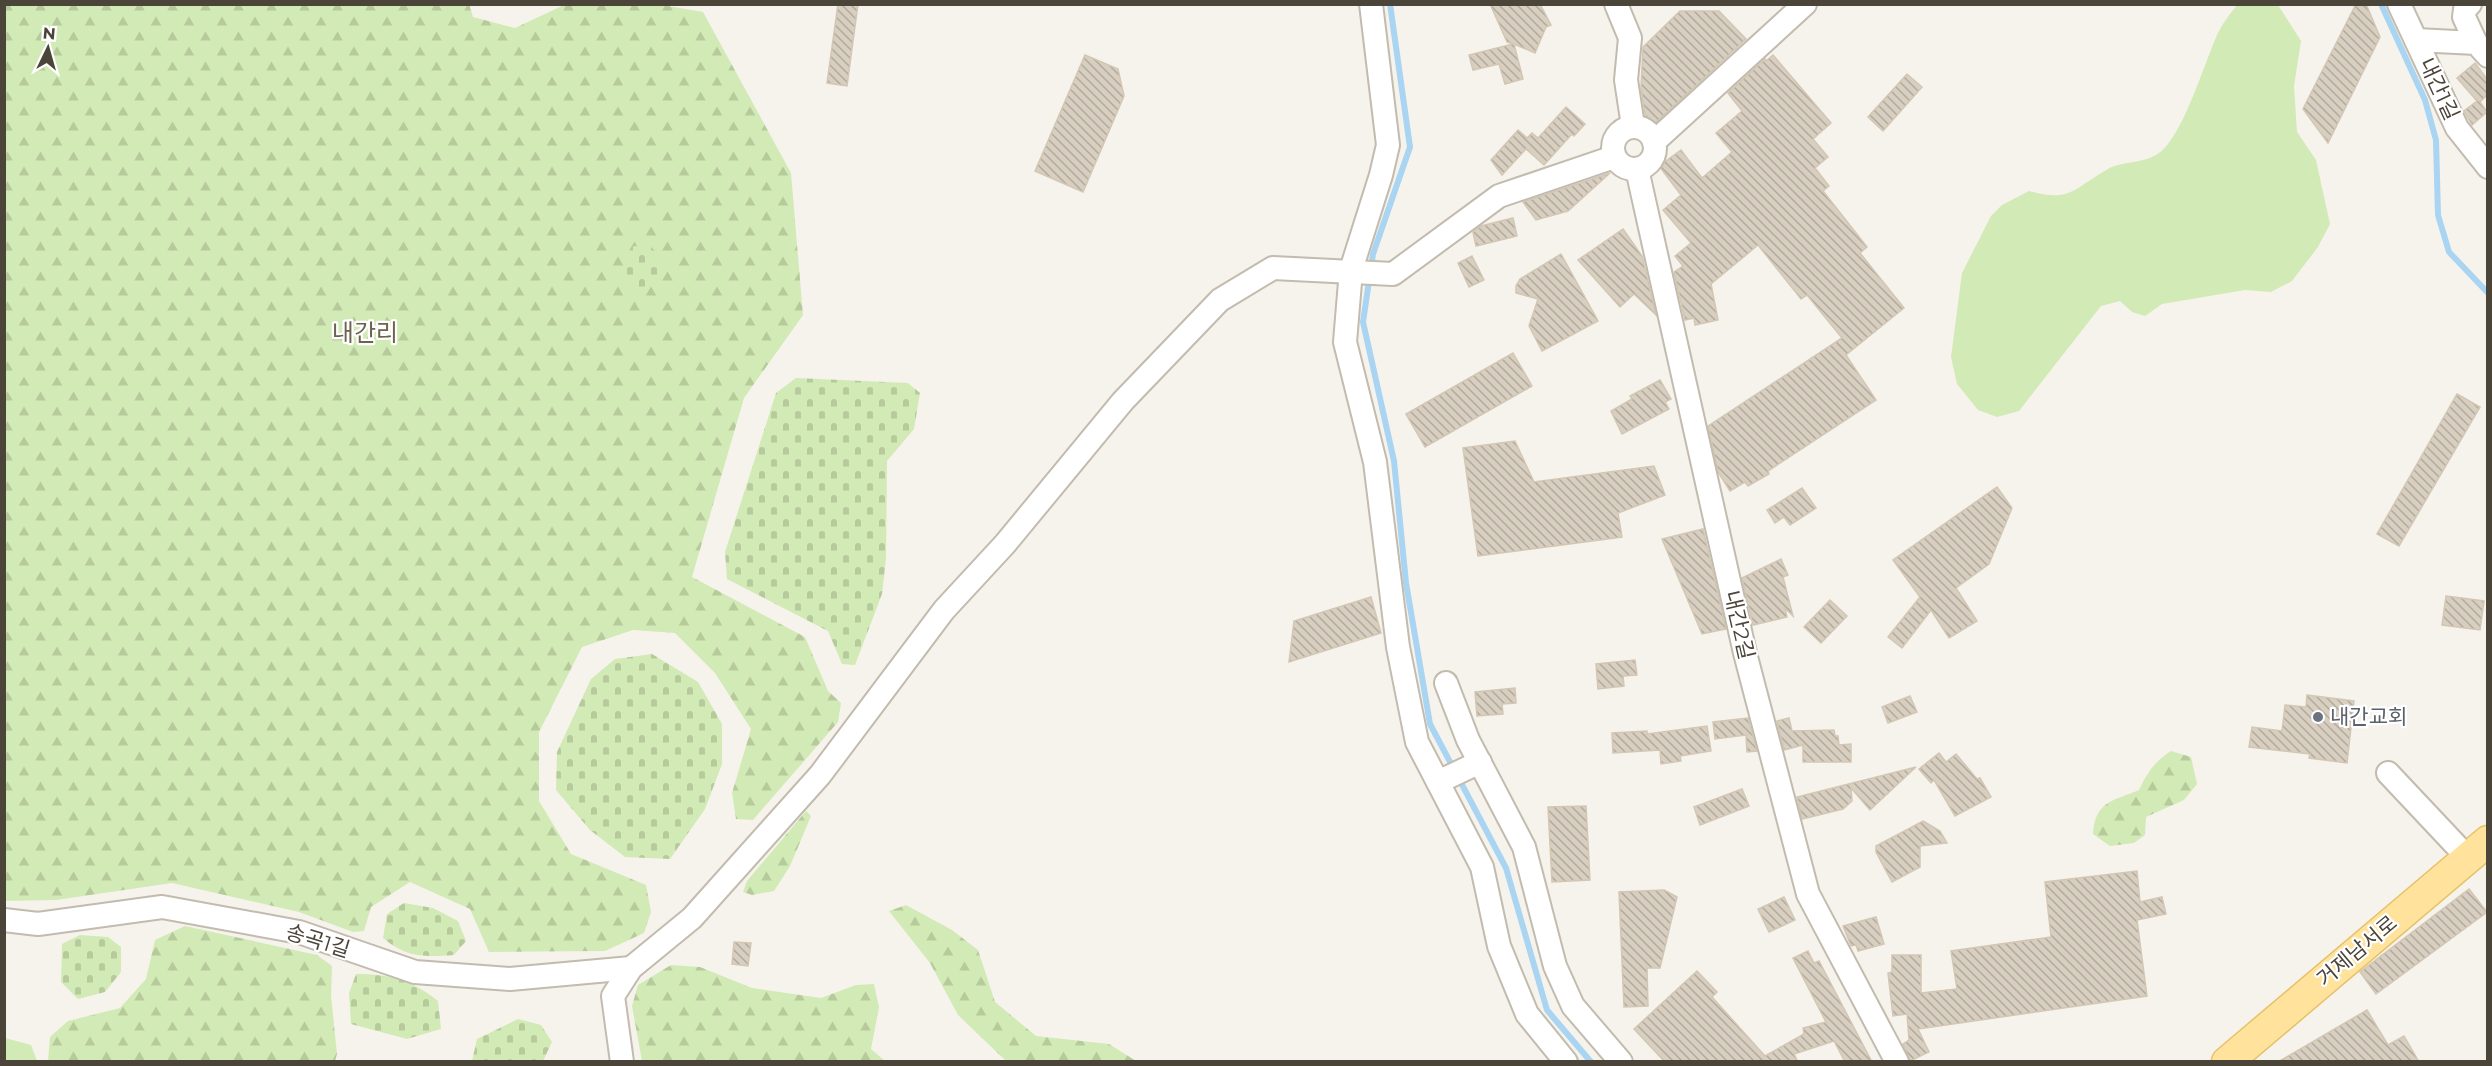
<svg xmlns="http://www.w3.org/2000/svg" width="2492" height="1066" font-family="Montserrat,'Noto Sans KR',sans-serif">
<defs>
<pattern id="forest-firs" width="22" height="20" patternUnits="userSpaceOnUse" patternTransform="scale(1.5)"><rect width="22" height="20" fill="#d2eab5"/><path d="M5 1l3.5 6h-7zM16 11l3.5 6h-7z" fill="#b6ca9c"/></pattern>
<pattern id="cemetery-stones" width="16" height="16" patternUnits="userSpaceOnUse" patternTransform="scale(1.5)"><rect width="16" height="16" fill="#d2eab5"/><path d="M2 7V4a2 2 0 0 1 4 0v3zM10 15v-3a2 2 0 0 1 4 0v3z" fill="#b6ca9c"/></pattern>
<pattern id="building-back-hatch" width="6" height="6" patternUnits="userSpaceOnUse" patternTransform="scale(1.5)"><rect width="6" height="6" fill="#d8cfc1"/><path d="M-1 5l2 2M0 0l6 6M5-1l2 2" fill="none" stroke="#b1aa9e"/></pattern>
</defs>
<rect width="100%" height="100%" fill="#f6f3ec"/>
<g fill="#d2eab5">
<path d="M 2237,5 L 2278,5 L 2301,41 L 2294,86 L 2297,132 L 2316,160 L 2330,224 L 2318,247 L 2292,281 L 2271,292 L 2245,290 L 2162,304 L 2145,316 L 2132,312 L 2120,301 L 2101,306 L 2019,411 L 1997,417 L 1978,410 L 1957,384 L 1951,357 L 1962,273 L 1991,216 L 2002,205 L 2029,191 C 2071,203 2074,188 2108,169 C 2121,161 2144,164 2159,153 C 2182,138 2205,62 2217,35 C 2222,24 2230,14 2237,5 Z"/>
<polygon points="5,1038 31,1045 37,1061 5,1061"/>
</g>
<g fill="url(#forest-firs)">
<polygon points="469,4 473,17 515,28 564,5 662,5 703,12 791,173 803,315 744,398 692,577 805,637 828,691 841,703 838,722 753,820 736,819 732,793 751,729 715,673 675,633 633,630 582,647 539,732 539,801 571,854 646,885 651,912 644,933 605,951 489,952 470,909 410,882 371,907 364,931 353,932 299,912 172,883 56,900 5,901 5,5"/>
<path d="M 2171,751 L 2191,757 L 2197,784 L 2184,800 L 2146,817 L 2145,835 L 2134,843 L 2110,846 L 2093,834 C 2095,801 2113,801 2139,790 C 2147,773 2155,761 2171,751 Z"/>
<polygon points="806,811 811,816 790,866 774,891 752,895 743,892 747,881"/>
<polygon points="906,905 952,930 978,950 995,1002 1036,1036 1109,1044 1136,1061 1006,1061 958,1015 930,963 889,911"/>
<polygon points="185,926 317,955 332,966 331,996 337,1054 335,1061 48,1061 50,1037 68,1021 120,1008 146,979 155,940"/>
<polygon points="671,965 700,967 752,988 821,998 856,985 874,984 879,1007 871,1049 885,1061 642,1061 632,1006 638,985"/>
</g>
<g fill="url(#cemetery-stones)">
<path d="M 634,246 L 651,247 L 660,256 L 656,281 L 647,291 L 630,288 C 620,272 623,260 634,246 Z"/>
<polygon points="796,378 908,383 920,393 914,429 887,461 886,558 882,594 855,665 842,664 828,631 727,579 725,552 776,393"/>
<polygon points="652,654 698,682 722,724 722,764 705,809 670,859 625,857 590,830 556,790 557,752 591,679 615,659"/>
<path d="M 404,903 L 433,908 L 458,921 L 466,941 L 454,955 C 424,957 407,958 383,938 L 387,914 Z"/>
<polygon points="80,935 108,937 121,947 121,972 105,992 78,999 61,982 62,944"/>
<path d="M 356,974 C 389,974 412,980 438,1001 L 441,1029 L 407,1039 L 351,1024 L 349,993 Z"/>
<polygon points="518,1019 541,1025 552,1042 543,1061 472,1061 477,1039"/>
</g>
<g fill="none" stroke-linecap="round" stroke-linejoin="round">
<g stroke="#a9d4f2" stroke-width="6">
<polyline points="1390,4 1410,147 1373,254 1363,322 1394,461 1406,583 1430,724 1506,868 1547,1010 1591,1062"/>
<polyline points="2381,4 2425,100 2436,140 2438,215 2449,252 2488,293"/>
</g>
</g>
<g fill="url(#building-back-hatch)" stroke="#d3c7b4" stroke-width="1.5">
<polygon points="838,4 858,4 847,86 827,83"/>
<polygon points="1490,4 1540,4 1551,25 1546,27 1535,53 1514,44 1523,79 1505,84 1499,64 1473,70 1469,55 1513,44 1507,42"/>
<polygon points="2356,4 2366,4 2380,37 2328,143 2303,109"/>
<polygon points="1680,11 1719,11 1746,39 1652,126 1646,120 1641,88 1643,47"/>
<polygon points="1085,55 1118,69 1124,96 1083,192 1035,171"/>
<polygon points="1773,55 1831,123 1813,139 1828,157 1815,168 1829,186 1823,191 1867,247 1860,253 1904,308 1846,355 1876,400 1768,471 1769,474 1748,486 1745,482 1730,491 1718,472 1708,426 1842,338 1807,295 1801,299 1758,245 1711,284 1718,320 1695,325 1694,318 1685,320 1674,272 1683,266 1675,256 1691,243 1663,210 1681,195 1659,166 1681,150 1702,178 1732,152 1716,133 1742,111 1728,93 1765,59 1766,61"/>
<polygon points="2475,63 2487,79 2487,95 2480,102 2487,112 2472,125 2464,111 2477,101 2457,78"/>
<polygon points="1907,74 1922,87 1883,131 1868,117"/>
<polygon points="1566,107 1585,124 1574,136 1572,134 1544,165 1526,149 1502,175 1491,160 1518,130 1527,138 1532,133 1538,138"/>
<polygon points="1610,173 1568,211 1536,220 1523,202"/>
<polygon points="1513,218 1517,236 1476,246 1473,232 1481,226"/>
<polygon points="1623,229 1642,256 1656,315 1634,294 1620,307 1578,260"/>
<polygon points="1561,254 1598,321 1542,351 1529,326 1538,299 1516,293 1516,286 1520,279"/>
<polygon points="1472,256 1484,280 1469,287 1458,263"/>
<polygon points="1513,353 1532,386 1425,447 1406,414"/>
<polygon points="1660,380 1671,399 1665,402 1669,409 1622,434 1611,411 1632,399 1630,396"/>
<polygon points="2457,394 2480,407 2399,546 2377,534"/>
<polygon points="1515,441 1534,482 1654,466 1665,495 1618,513 1622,537 1478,556 1463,448"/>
<polygon points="1997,487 2012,508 1989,564 1956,588 1977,621 1949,638 1931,610 1902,648 1888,637 1920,597 1893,560"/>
<polygon points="1802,488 1816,508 1790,525 1784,517 1775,523 1767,510"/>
<polygon points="1703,529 1726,629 1702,634 1662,539"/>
<polygon points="1781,559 1788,575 1783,577 1793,616 1785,608 1787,617 1753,625 1742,578"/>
<polygon points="2446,596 2484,601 2480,630 2442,625"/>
<polygon points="1371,597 1381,633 1289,662 1294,621"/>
<polygon points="1830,600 1847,616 1821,643 1804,627"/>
<polygon points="1635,660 1637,675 1623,676 1624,686 1598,689 1596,664"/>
<polygon points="1515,688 1516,703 1502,704 1503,714 1477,716 1475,692"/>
<polygon points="2307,695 2354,701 2347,763 2309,758 2310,754 2249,747 2252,727 2282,731 2285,705 2306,707"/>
<polygon points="1910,696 1917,712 1888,723 1882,707"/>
<polygon points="1748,718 1757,751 1747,752 1746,735 1715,739 1713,722"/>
<polygon points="1789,718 1792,731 1834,730 1835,736 1838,736 1839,745 1851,744 1851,762 1803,762 1803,745 1784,750 1777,721"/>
<polygon points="1707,726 1711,751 1680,756 1681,761 1661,764 1660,750 1613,753 1612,733 1647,731 1647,734"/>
<polygon points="1939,753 1946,762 1956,754 1977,779 1980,778 1991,797 1955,816 1934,780 1931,783 1919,769"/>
<polygon points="1916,767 1870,810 1851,788 1852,801 1843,809 1802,819 1797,797"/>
<polygon points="1742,789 1749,806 1700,825 1694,807"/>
<polygon points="1586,806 1590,880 1552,882 1548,807"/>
<polygon points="1923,821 1940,831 1947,843 1920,846 1920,867 1892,882 1876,852 1876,846"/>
<polygon points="2137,871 2140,902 2162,897 2166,914 2137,920 2147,996 1918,1029 1929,1052 1910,1061 1903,1044 1909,1040 1907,1014 1893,1016 1888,973 1892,972 1892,955 1921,955 1921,993 1957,989 1951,951 2051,937 2045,882"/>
<polygon points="2469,889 2487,912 2376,994 2360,972"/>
<polygon points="1664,890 1677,897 1660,968 1647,968 1648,1006 1624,1007 1619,892"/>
<polygon points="1784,897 1795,920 1769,932 1758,909"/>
<polygon points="1876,917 1884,944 1858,951 1856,945 1851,946 1843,926"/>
<polygon points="734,942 751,943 748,966 732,964"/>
<polygon points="1808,951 1814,963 1819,961 1872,1062 1845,1062 1834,1041 1794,1054 1798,1062 1665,1062 1634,1029 1697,971 1717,992 1712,997 1765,1056 1804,1034 1803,1028 1826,1022 1793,958"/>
<polygon points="2367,1010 2388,1045 2404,1036 2419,1062 2278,1062"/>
</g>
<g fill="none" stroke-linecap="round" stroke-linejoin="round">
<g stroke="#c2bbae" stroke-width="26">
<g id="minor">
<polyline points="1371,4 1388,145 1381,175 1351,270 1345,342 1375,462 1398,647 1417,742 1482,867 1499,946 1527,1014 1566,1062"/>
<polyline points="1616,4 1630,38 1626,80 1633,126"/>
<polyline points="2399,4 2457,128 2488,167"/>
<polyline points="2470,4 2465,9 2464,17 2476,43"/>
<polyline points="2416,40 2476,43 2488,56"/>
<circle cx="1634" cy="148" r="21"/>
<polyline points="1654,142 1805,4"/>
<polyline points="1637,169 1745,653 1808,894 1897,1062"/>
<polyline points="1446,683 1468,740 1524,847 1555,966 1573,1006 1621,1062"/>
<polyline points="2388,773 2468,858"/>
<polyline points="1438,782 1480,762"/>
<polyline points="4,920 38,924 162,907 299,932 415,972 510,979 631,968"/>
<polyline points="622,1062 613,996 631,968 692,918 820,775 944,610 1005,544 1123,401 1220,300 1273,268 1393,274 1499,196 1614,157"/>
</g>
</g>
<g stroke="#e6c16a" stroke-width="33">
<polyline id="major" points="2227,1062 2488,841"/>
</g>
<use href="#minor" stroke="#fff" stroke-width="22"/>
<use href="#major" stroke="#ffe39c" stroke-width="30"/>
</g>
<circle fill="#6b7280" stroke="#fff" stroke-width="2" cx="2318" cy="717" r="6"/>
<g text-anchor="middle" stroke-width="4.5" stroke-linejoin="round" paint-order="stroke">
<g font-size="21" fill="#4b4439" stroke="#fff">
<text transform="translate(2439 89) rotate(65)" y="7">내간1길</text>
<text transform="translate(1739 625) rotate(77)" y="7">내간2길</text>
<text transform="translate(318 941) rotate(17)" y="7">송곡1길</text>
<text transform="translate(2357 951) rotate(-40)" y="7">거제남서로</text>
</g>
<g font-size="21" fill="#5b616d" stroke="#fff" text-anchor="start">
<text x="2330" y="724">내간교회</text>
</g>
<g font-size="24" fill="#6e6250" stroke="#fff">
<text x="365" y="341">내간리</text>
</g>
</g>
<rect width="2492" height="1066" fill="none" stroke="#4b4439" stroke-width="12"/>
<g transform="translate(48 48) rotate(5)" stroke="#ffffff" stroke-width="4.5" paint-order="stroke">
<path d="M0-4.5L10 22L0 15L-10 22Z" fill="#4b4439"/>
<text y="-9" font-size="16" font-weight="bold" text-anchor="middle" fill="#4b4439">N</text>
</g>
</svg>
